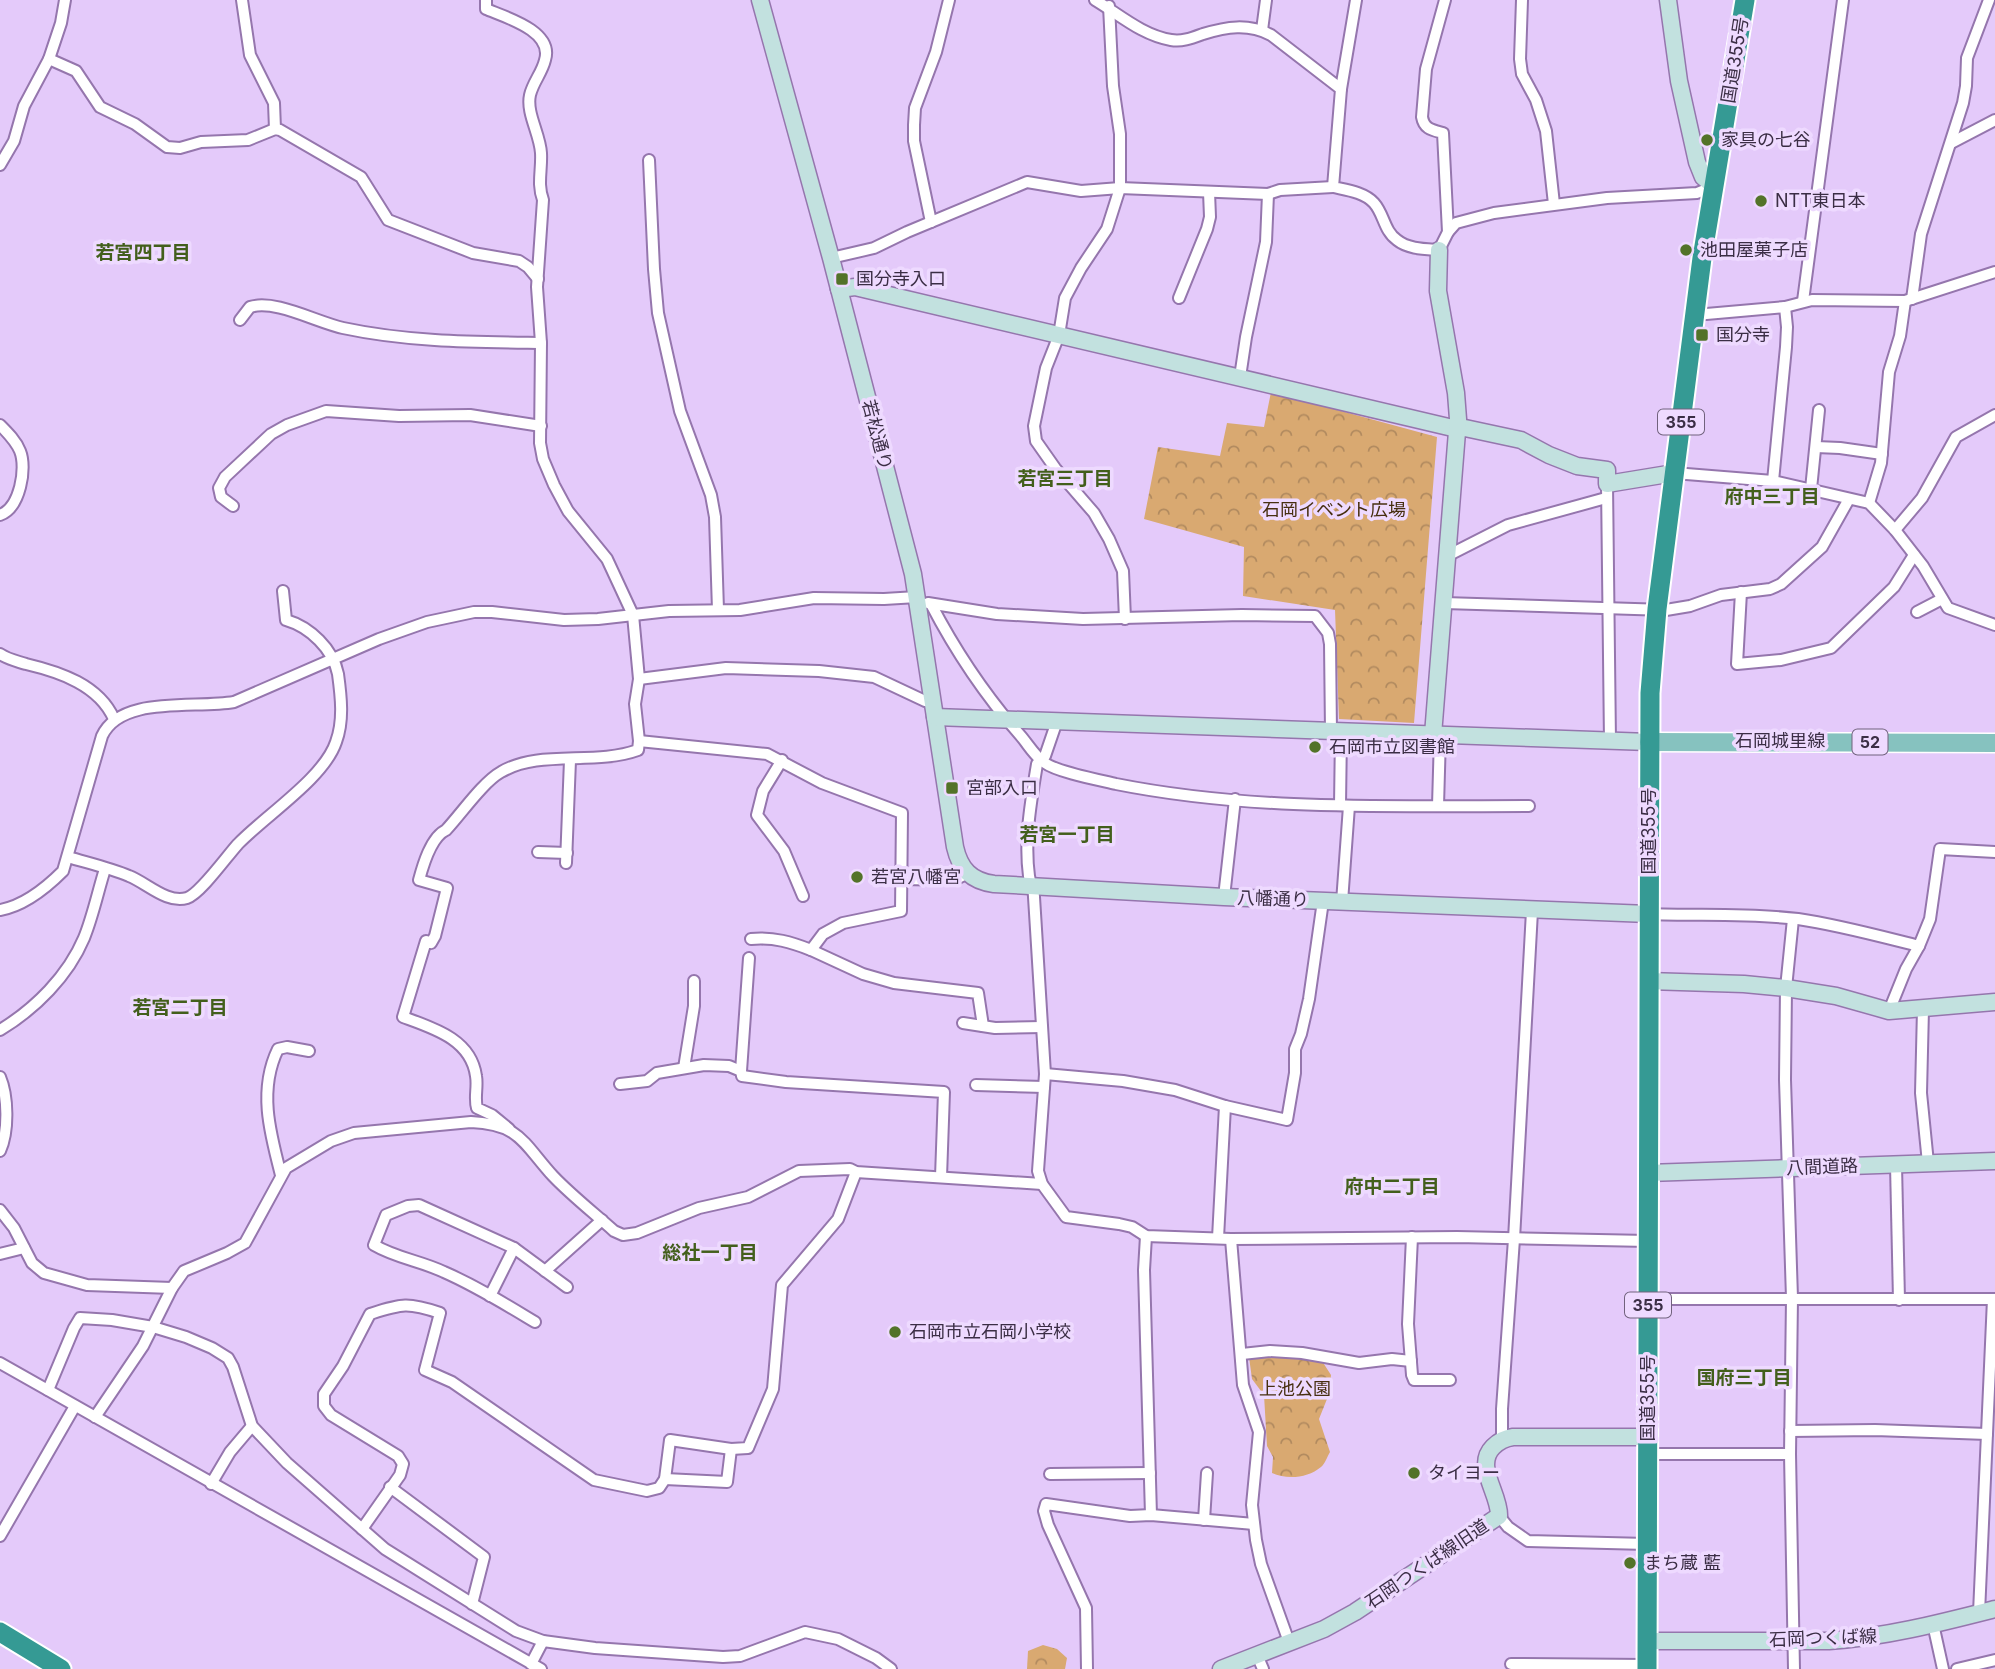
<svg xmlns="http://www.w3.org/2000/svg" width="1995" height="1669" font-family="Inter,'Noto Sans JP',sans-serif">
<defs>
<pattern id="park-crowns" width="20" height="18" patternUnits="userSpaceOnUse" patternTransform="scale(1.75)"><rect width="20" height="18" fill="#d9a971"/><path d="M2 6a3 3 0 1 1 6 0M12 15a3 3 0 1 1 6 0" fill="none" stroke="#b18a5f"/></pattern>
</defs>
<rect width="100%" height="100%" fill="#e4cafa"/>
<g fill="url(#park-crowns)">
<polygon points="1271,392 1437,437 1414,723 1339,719 1335,610 1243,596 1244,547 1144,519 1158,447 1220,456 1227,423 1264,427"/>
<path d="M 1276,1355 L 1322,1361 L 1331,1375 L 1329,1394 L 1319,1419 L 1330,1452 C 1327,1457 1325,1464 1321,1467 C 1308,1478 1287,1480 1272,1473 L 1273,1457 L 1267,1446 L 1264,1395 L 1252,1379 L 1249,1357 Z"/>
<polygon points="1043,1645 1057,1649 1067,1658 1065,1669 1027,1669 1028,1651"/>
</g>
<g fill="none" stroke-linecap="round" stroke-linejoin="round">
<g stroke="#9576ad" stroke-width="14">
<g id="street">
<polyline points="242,0 250,55 274,103 275,129"/>
<path d="M 486,0 L 486,9 C 505,17 554,31 545,60 C 542,73 533,82 530,95 C 526,113 540,134 541,153 C 542,170 537,184 543,200 L 537,287 L 541,343 L 540,443 L 543,459 L 554,485 L 568,511 L 607,559 L 633,615 L 639,679 L 635,704 L 639,741 L 638,750 C 594,766 540,749 501,772 C 483,782 461,814 446,830 C 431,837 423,865 419,880 L 447,888 L 435,936 L 431,943 L 426,941 L 403,1017 C 433,1028 471,1039 476,1076 C 478,1087 474,1098 477,1108 L 492,1115 L 509,1129"/>
<path d="M 1095,0 C 1120,15 1142,35 1171,40 C 1182,42 1192,38 1203,34 C 1226,27 1248,23 1271,35 L 1341,89 L 1333,187 C 1346,190 1364,192 1374,203 C 1384,214 1384,231 1397,240 C 1408,249 1425,249 1439,250 L 1448,232 L 1443,133 C 1432,130 1424,129 1422,117 L 1426,69 L 1445,0"/>
<polyline points="1522,0 1520,59 1522,74 1536,100 1546,131 1554,204"/>
<polyline points="1109,6 1113,86 1120,134 1120,188 1107,229 1081,268 1065,298 1059,335 1046,368 1034,426 1036,441 1055,468 1094,513 1109,539 1123,571 1125,619"/>
<polyline points="1262,30 1266,0"/>
<polyline points="49,59 76,71 100,107 135,124 167,147 180,148 201,142 248,140 275,129 280,130 361,177 388,220 473,253 519,261 528,267 538,279"/>
<polyline points="1341,89 1356,0"/>
<polyline points="1951,143 1995,120"/>
<polyline points="649,160 654,269 658,313 680,411 711,495 715,517 718,610"/>
<polyline points="0,165 14,141 24,106 49,59 61,23 65,0"/>
<polyline points="931,222 914,141 914,125 915,108 936,52 949,0"/>
<polyline points="1448,232 1456,223 1494,213 1607,198 1697,193 1714,186"/>
<polyline points="831,258 874,248 907,232 1027,182 1081,191 1120,188 1268,194 1280,190 1333,187"/>
<polyline points="1179,298 1207,229 1210,217 1209,192"/>
<polyline points="1912,299 1921,234 1963,103 1966,86 1967,58 1989,0"/>
<polyline points="1803,301 1843,0"/>
<polyline points="1695,315 1785,307 1812,300 1905,301 1995,272"/>
<path d="M 240,320 L 250,307 C 275,299 316,322 343,328 C 408,342 474,342 541,343"/>
<polyline points="1240,377 1246,337 1266,242 1268,194"/>
<path d="M 0,425 C 8,433 16,441 20,451 C 27,468 20,508 0,515"/>
<polyline points="1816,447 1840,448 1882,454"/>
<polyline points="1674,473 1773,481 1869,503 1895,530 1923,566 1948,608 1995,625"/>
<polyline points="1773,481 1786,347 1787,327 1785,307"/>
<polyline points="1607,484 1610,742"/>
<polyline points="1811,489 1819,410"/>
<polyline points="1869,503 1881,463 1889,372 1900,336 1905,301"/>
<polyline points="233,506 221,497 219,488 225,477 271,434 287,425 326,411 399,416 470,415 541,426"/>
<polyline points="1895,530 1922,498 1956,437 1995,415"/>
<polyline points="1447,556 1508,525 1606,498"/>
<polyline points="1741,592 1737,664 1781,660 1831,648 1894,587 1914,555"/>
<polyline points="928,603 997,614 1083,619 1242,615 1315,616 1328,633 1330,644 1331,732"/>
<polyline points="1444,603 1666,610 1690,606 1721,595 1770,589 1781,584 1822,547 1849,499"/>
<path d="M 931,604 C 956,652 984,694 1020,735 C 1028,744 1035,757 1045,763 C 1057,772 1099,780 1116,784 C 1251,811 1392,806 1529,806"/>
<polyline points="1917,612 1942,599"/>
<path d="M 0,654 C 9,660 17,661 26,664 C 60,672 99,685 114,719"/>
<polyline points="639,679 726,668 819,671 874,677 925,701 933,702"/>
<path d="M 1057,721 L 1045,756 L 1037,764 C 1031,801 1024,839 1029,876 C 1030,884 1034,889 1034,897 L 1045,1074 L 1038,1171 L 1042,1184 L 1066,1217 L 1119,1224 L 1132,1227 L 1146,1236 L 1231,1239 L 1457,1237 L 1648,1241"/>
<path d="M 639,741 L 767,754 L 822,783 L 902,813 L 901,911 L 843,923 L 823,934 L 811,950 C 791,942 774,937 751,939"/>
<polyline points="782,760 763,791 757,815 784,851 803,896"/>
<polyline points="1340,805 1341,733"/>
<polyline points="1438,806 1440,736"/>
<polyline points="538,852 567,853"/>
<path d="M 68,857 C 88,863 110,868 129,876 C 147,883 167,904 187,898 C 200,894 227,856 238,844 C 266,815 324,778 336,742 C 344,721 341,696 338,674 C 333,649 310,627 286,620 L 283,591"/>
<polyline points="566,863 570,760"/>
<polyline points="903,879 954,880 968,873"/>
<polyline points="1224,897 1235,799"/>
<polyline points="1342,902 1349,806"/>
<path d="M 0,910 C 23,906 47,887 63,871 L 102,736 C 121,695 195,709 234,702 L 379,639 L 427,622 L 474,612 L 492,612 L 564,620 L 598,619 L 669,611 L 740,610 L 814,598 L 884,599 L 917,597"/>
<path d="M 1648,914 C 1698,916 1749,913 1798,919 C 1839,925 1879,936 1919,946"/>
<polyline points="1793,919 1786,988 1785,1080 1792,1298 1790,1454 1794,1669"/>
<polyline points="811,950 863,974 894,983 978,993 983,1026"/>
<polyline points="1923,1009 1921,1093 1928,1163"/>
<polyline points="1889,1011 1906,969 1919,946 1930,919 1940,849 1995,852"/>
<polyline points="963,1023 995,1028 1042,1027"/>
<path d="M 0,1030 C 35,1009 68,976 84,938 C 93,916 98,891 105,869"/>
<polyline points="684,1068 694,1006 694,981"/>
<polyline points="741,1071 749,958"/>
<polyline points="1045,1074 1123,1081 1175,1090 1225,1106 1287,1120 1295,1073 1295,1049 1301,1034 1309,999 1323,901"/>
<path d="M 0,1077 C 8,1096 9,1131 0,1151"/>
<polyline points="620,1084 647,1081 657,1073 704,1065 729,1066 741,1071 742,1076 786,1082 944,1092 941,1177"/>
<polyline points="976,1085 1044,1087"/>
<polyline points="1896,1165 1899,1300"/>
<path d="M 281,1175 C 270,1133 258,1090 278,1049 L 287,1047 L 309,1051"/>
<polyline points="0,1210 14,1228 32,1263 44,1273 87,1285 172,1288"/>
<polyline points="1146,1236 1144,1270 1151,1515"/>
<polyline points="1412,1237 1408,1324 1412,1375 1414,1380 1450,1380"/>
<polyline points="1218,1238 1225,1106"/>
<polyline points="1231,1239 1243,1385 1259,1432 1252,1505 1256,1540 1261,1564 1289,1642"/>
<polyline points="0,1254 24,1248"/>
<polyline points="545,1271 602,1220"/>
<polyline points="490,1296 514,1248"/>
<polyline points="1648,1299 1995,1299"/>
<path d="M 535,1322 C 505,1304 476,1286 444,1272 C 421,1261 396,1258 374,1245 L 386,1215 L 408,1206 L 419,1205 L 514,1248 L 567,1287"/>
<polyline points="1242,1354 1270,1351 1302,1353 1359,1363 1392,1359 1411,1361"/>
<polyline points="0,1363 541,1669"/>
<polyline points="48,1390 74,1328 80,1318 112,1320 153,1327 186,1337 212,1348 228,1358 233,1367 252,1426 287,1463 385,1549 516,1631 543,1641 595,1648 723,1657 740,1656 805,1632 838,1639 876,1658 891,1669"/>
<path d="M 95,1417 L 143,1346 L 172,1288 L 184,1271 L 227,1253 L 245,1243 L 286,1168 L 331,1141 L 354,1133 L 471,1122 C 520,1124 523,1143 553,1176 C 571,1195 594,1213 614,1231 L 623,1235 L 637,1233 L 699,1208 L 748,1197 L 799,1171 L 850,1169 L 856,1172 L 1042,1184"/>
<polyline points="1790,1431 1875,1430 1987,1434"/>
<polyline points="1502,1440 1502,1409 1514,1239 1532,911"/>
<polyline points="1647,1454 1790,1454"/>
<polyline points="1050,1474 1150,1473"/>
<polyline points="665,1479 727,1482 731,1449"/>
<polyline points="211,1484 230,1452 252,1426"/>
<polyline points="390,1487 484,1557 472,1604"/>
<polyline points="1499,1516 1508,1527 1528,1541 1647,1544"/>
<polyline points="1204,1520 1207,1473"/>
<path d="M 362,1529 L 400,1475 L 403,1464 L 398,1456 L 331,1415 L 324,1406 L 324,1394 L 343,1366 L 370,1314 C 402,1304 407,1302 440,1313 L 425,1370 L 452,1382 L 594,1480 L 647,1491 L 659,1488 L 665,1479 L 670,1440 L 731,1449 L 748,1448 L 773,1389 L 782,1285 L 838,1219 L 856,1172"/>
<polyline points="0,1536 75,1406"/>
<polyline points="1979,1613 1993,1299"/>
<polyline points="1933,1624 1943,1669"/>
<polyline points="1257,1655 1263,1669"/>
<polyline points="531,1664 543,1641"/>
<polyline points="1511,1664 1647,1665"/>
<polyline points="1087,1669 1086,1608 1048,1525 1044,1511 1046,1504 1130,1516 1151,1515 1254,1524"/>
<polyline points="1957,1669 1995,1660"/>
</g>
</g>
<g stroke="#9576ad" stroke-width="19">
<g id="secondary">
<path d="M 760,0 L 831,258 L 913,574 L 955,847 C 960,869 971,881 994,884 L 1224,897 L 1648,914"/>
<polyline points="1668,0 1679,81 1697,162 1703,177 1714,186"/>
<polyline points="839,289 855,287 1457,429 1465,428 1521,440 1549,455 1577,466 1607,470 1607,484 1674,473"/>
<polyline points="935,717 1649,742"/>
<polyline points="1433,735 1458,419 1456,393 1438,291 1439,250"/>
<polyline points="1648,981 1744,984 1786,988 1836,996 1889,1011 1995,1002"/>
<polyline points="1648,1173 1995,1161"/>
<path d="M 1647,1641 L 1829,1641 C 1886,1637 1940,1623 1995,1609"/>
<path d="M 1221,1669 L 1324,1629 L 1355,1612 L 1499,1516 C 1500,1494 1474,1466 1493,1447 C 1499,1441 1505,1438 1513,1437 L 1648,1437"/>
</g>
</g>
<g stroke="#fff" stroke-width="21">
<polyline id="primary" points="1649,742 1995,743"/>
</g>
<g stroke="#fff" stroke-width="23">
<g id="highway">
<polyline points="0,1632 61,1669"/>
<polyline points="1647,1669 1650,693 1657,609 1702,258 1745,0"/>
</g>
</g>
<use href="#street" stroke="#fff" stroke-width="10"/>
<use href="#secondary" stroke="#c2e1df" stroke-width="16"/>
<use href="#primary" stroke="#86c2bf" stroke-width="18"/>
<use href="#highway" stroke="#359a94" stroke-width="19"/>
</g>
<g fill="#537329" stroke="#eedaff" stroke-width="2.5">
<circle cx="1707" cy="140" r="7"/>
<circle cx="1761" cy="201" r="7"/>
<circle cx="1686" cy="250" r="7"/>
<rect x="835" y="272" width="14" height="14" rx="3.5"/>
<rect x="1695" y="328" width="14" height="14" rx="3.5"/>
<circle cx="1315" cy="747" r="7"/>
<rect x="945" y="781" width="14" height="14" rx="3.5"/>
<circle cx="857" cy="877" r="7"/>
<circle cx="895" cy="1332" r="7"/>
<circle cx="1414" cy="1473" r="7"/>
<circle cx="1630" cy="1563" r="7"/>
</g>
<g text-anchor="middle" stroke-width="7" stroke-linejoin="round" paint-order="stroke">
<g fill="#eedaff" stroke="#71627d" stroke-width="2">
<rect x="1658" y="409.5" width="46" height="25" rx="5"/>
<rect x="1852.5" y="729.5" width="35" height="25" rx="5"/>
<rect x="1625" y="1292.5" width="46" height="25" rx="5"/>
</g>
<g font-size="16" font-weight="bold" fill="#3b2e45">
<text x="1681" y="428">355</text>
<text x="1870" y="748">52</text>
<text x="1648" y="1311">355</text>
</g>
<g font-size="18" fill="#3b2e45" stroke="#eedaff">
<text transform="translate(1735 60) rotate(-81)" y="6">国道355号</text>
<text transform="translate(877 435) rotate(75)" y="6">若松通り</text>
<text x="1780" y="747">石岡城里線</text>
<text transform="translate(1649 831) rotate(-90)" y="6">国道355号</text>
<text transform="translate(1273 899) rotate(2)" y="6">八幡通り</text>
<text transform="translate(1822 1167) rotate(-2)" y="6">八間道路</text>
<text transform="translate(1648 1398) rotate(-90)" y="6">国道355号</text>
<text transform="translate(1427 1564) rotate(-34)" y="6">石岡つくば線旧道</text>
<text transform="translate(1823 1638) rotate(-2)" y="6">石岡つくば線</text>
</g>
<g font-size="18" fill="#3b2e45" stroke="#eedaff" text-anchor="start">
<text x="1721" y="146">家具の七谷</text>
<text x="1775" y="207">NTT東日本</text>
<text x="1700" y="256">池田屋菓子店</text>
<text x="856" y="285">国分寺入口</text>
<text x="1716" y="341">国分寺</text>
<text x="1329" y="753">石岡市立図書館</text>
<text x="966" y="794">宮部入口</text>
<text x="871" y="883">若宮八幡宮</text>
<text x="909" y="1338">石岡市立石岡小学校</text>
<text x="1428" y="1479">タイヨー</text>
<text x="1644" y="1569">まち蔵 藍</text>
</g>
<g font-size="18" fill="#472f10" stroke="#eedaff">
<text x="1334" y="516">石岡イベント広場</text>
<text x="1295" y="1395">上池公園</text>
</g>
<g font-size="19" font-weight="bold" fill="#435f1c" stroke="#eedaff">
<text x="143" y="259">若宮四丁目</text>
<text x="1065" y="485">若宮三丁目</text>
<text x="1772" y="503">府中三丁目</text>
<text x="1067" y="841">若宮一丁目</text>
<text x="180" y="1014">若宮二丁目</text>
<text x="1392" y="1193">府中二丁目</text>
<text x="710" y="1259">総社一丁目</text>
<text x="1744" y="1384">国府三丁目</text>
</g>
</g>
</svg>
